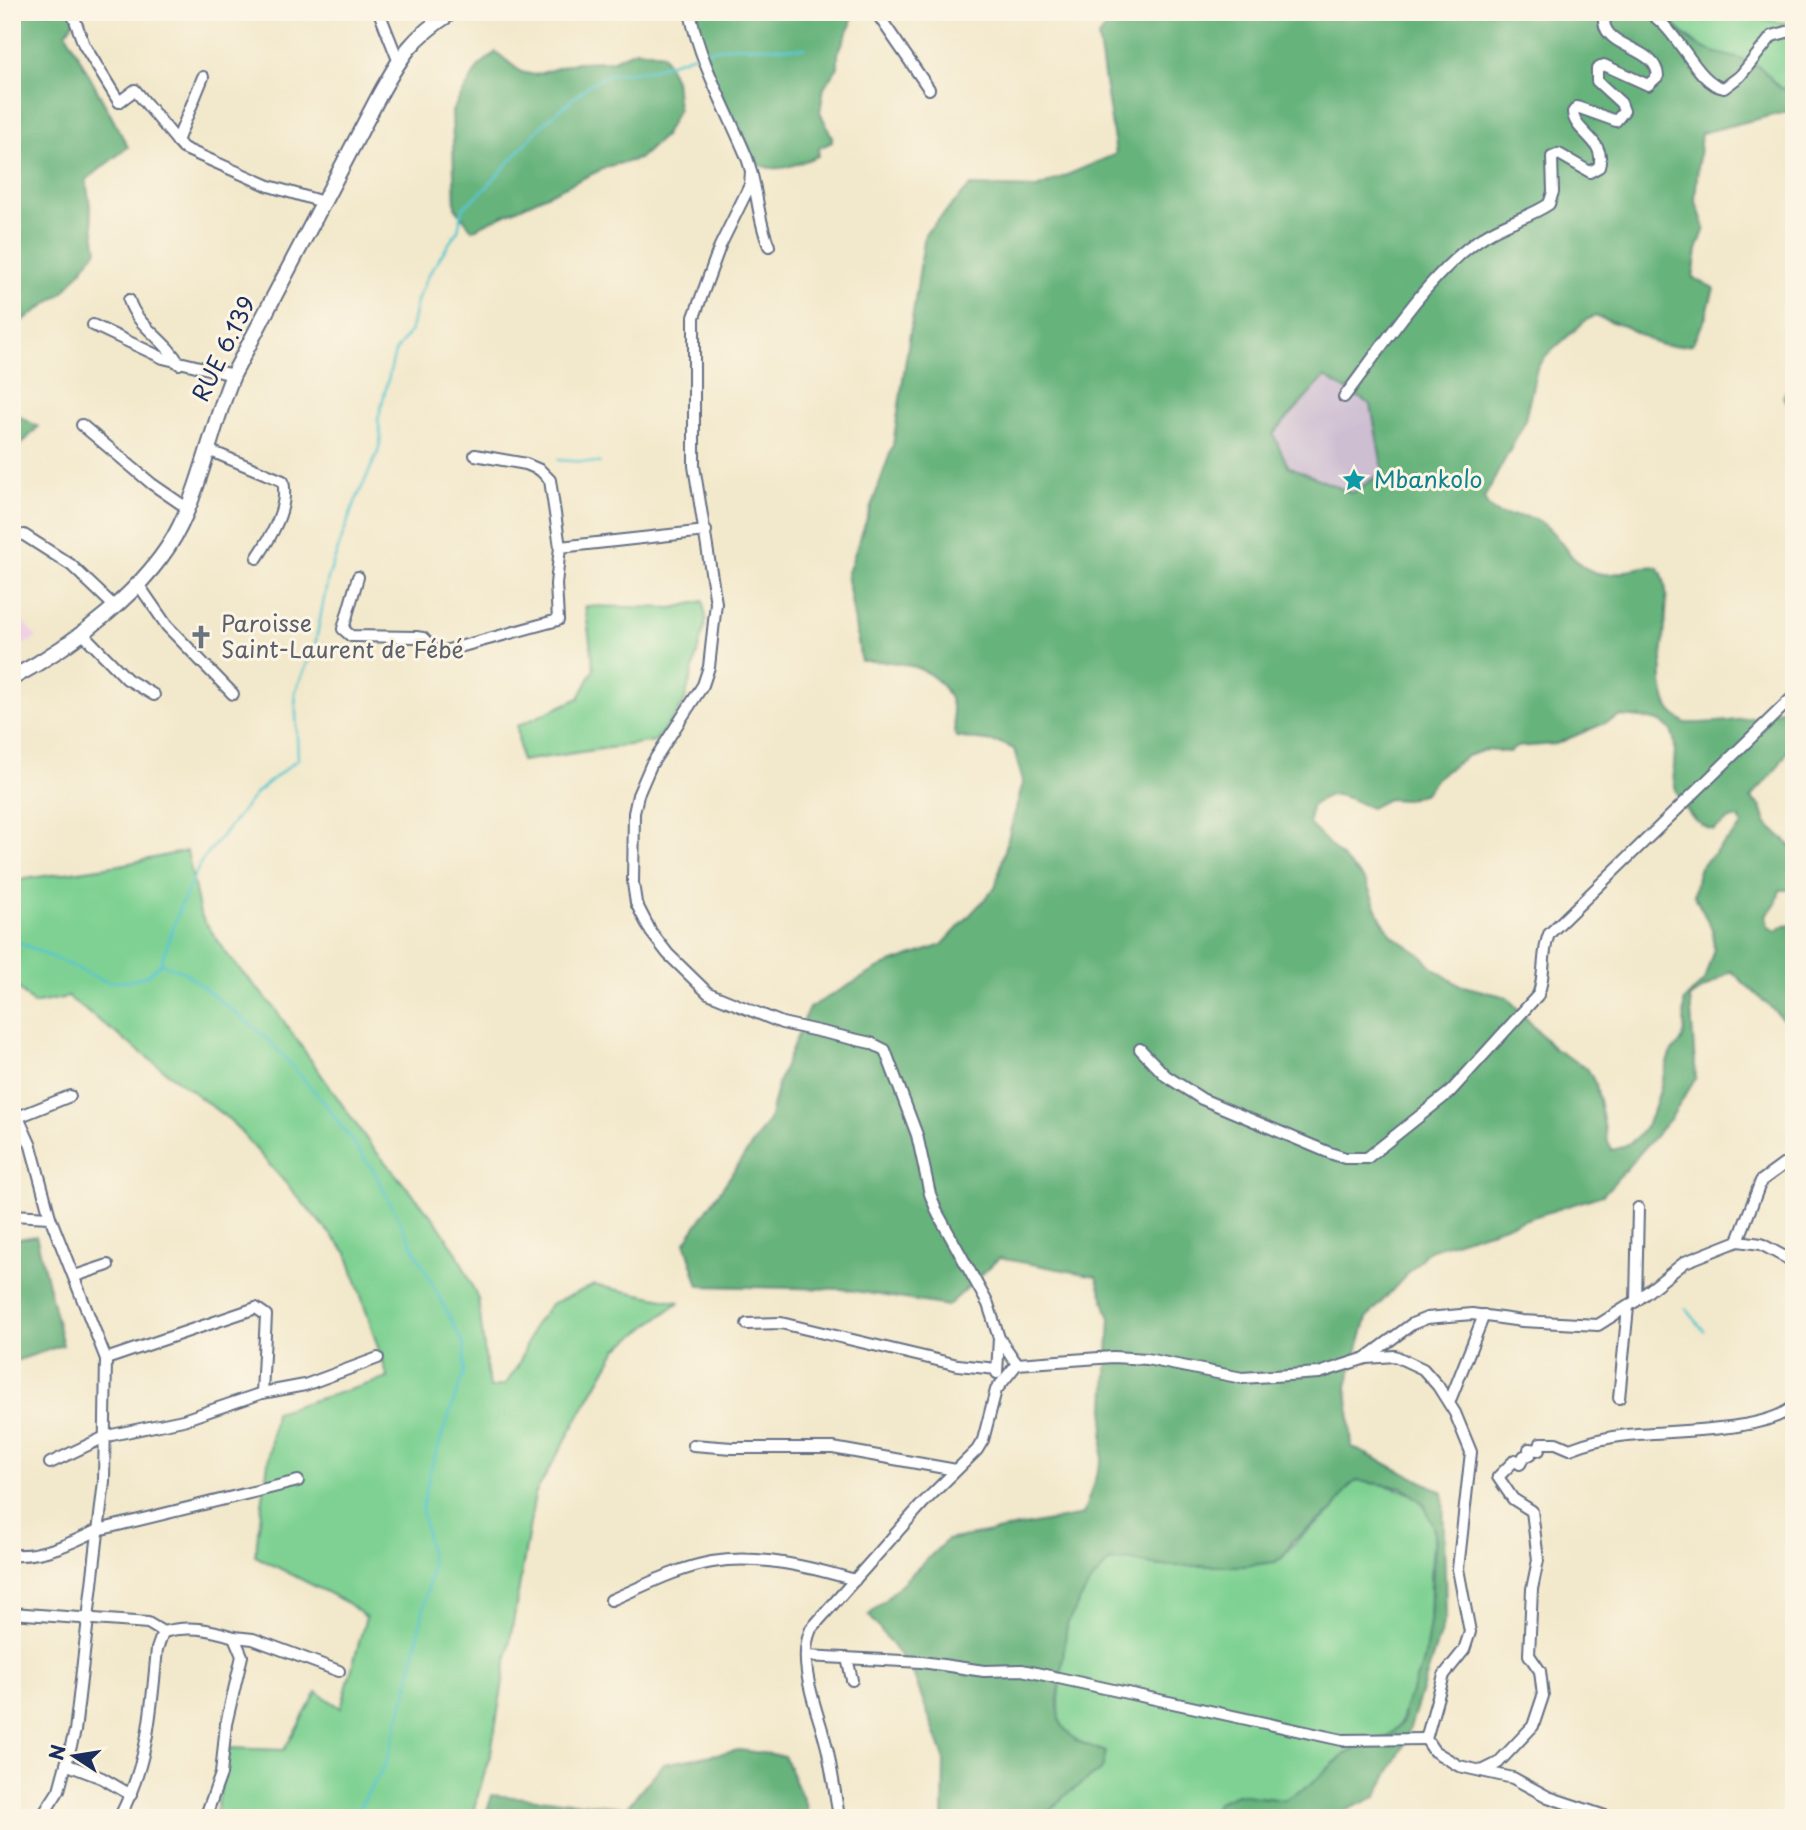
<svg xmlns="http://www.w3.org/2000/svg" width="1806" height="1830" font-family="'Playpen Sans',sans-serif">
<rect width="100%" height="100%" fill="#fcf5e5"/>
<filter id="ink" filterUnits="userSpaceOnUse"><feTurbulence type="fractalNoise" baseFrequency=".0143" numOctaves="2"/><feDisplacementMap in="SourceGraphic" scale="14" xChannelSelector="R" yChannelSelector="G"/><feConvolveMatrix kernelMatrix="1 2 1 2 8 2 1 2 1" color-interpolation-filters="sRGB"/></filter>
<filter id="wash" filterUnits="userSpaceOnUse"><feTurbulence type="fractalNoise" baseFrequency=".00686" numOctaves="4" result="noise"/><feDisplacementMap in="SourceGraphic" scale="28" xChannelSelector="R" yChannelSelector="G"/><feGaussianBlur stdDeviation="1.57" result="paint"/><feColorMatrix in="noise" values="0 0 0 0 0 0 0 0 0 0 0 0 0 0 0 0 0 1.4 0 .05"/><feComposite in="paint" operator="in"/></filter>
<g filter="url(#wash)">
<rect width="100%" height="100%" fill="#f2e8cb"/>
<polygon fill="#efd0e6" points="12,608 37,638 12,650"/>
<polygon fill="#cdbed2" points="1325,377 1371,405 1383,472 1351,493 1288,466 1273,433"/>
<g fill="#7ed192" stroke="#4c8078" stroke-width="2">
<path d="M 1657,12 L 1739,12 L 1747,17 L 1794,24 L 1794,86 L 1782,89 C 1771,83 1769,72 1758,67 C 1742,57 1722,58 1705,49 C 1687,40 1675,23 1657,12 Z"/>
<polygon points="703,601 706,620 684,703 655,741 521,761 517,726 579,698 594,669 585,606 673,608"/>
<polygon points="187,851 200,914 227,955 273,1006 372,1147 435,1220 458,1255 478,1299 489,1388 505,1385 519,1364 534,1326 551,1304 594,1285 679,1302 617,1349 535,1494 491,1752 471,1818 215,1818 229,1748 284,1750 317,1692 341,1708 366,1617 344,1601 255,1556 275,1412 388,1378 347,1253 231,1121 68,997 33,1004 12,981 12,886 24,879 120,865"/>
<path d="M 1356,1481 C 1397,1486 1440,1492 1433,1546 C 1428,1584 1435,1625 1423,1663 C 1419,1678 1410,1692 1405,1707 C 1401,1720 1400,1730 1387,1738 C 1374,1746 1356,1747 1343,1756 C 1323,1769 1303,1800 1278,1801 C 1246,1803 1231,1781 1209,1818 L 1043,1818 L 1063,1797 L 1102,1769 L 1105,1752 C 1088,1745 1066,1740 1059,1720 C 1054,1702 1062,1643 1067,1624 C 1072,1609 1094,1571 1109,1563 C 1124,1554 1145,1566 1161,1566 C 1201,1565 1243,1560 1283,1557 C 1296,1536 1315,1528 1332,1511 C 1341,1501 1344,1488 1356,1481 Z"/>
</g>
<g fill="#66b37c" stroke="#40716d" stroke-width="2" fill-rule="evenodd">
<polygon points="12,12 80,12 66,33 128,147 86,180 97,250 64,292 12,328"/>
<path d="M 699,12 L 852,12 L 851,24 L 838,53 L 838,67 L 824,87 L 820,112 L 832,137 L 832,142 L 819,148 L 818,156 C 786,168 774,176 742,157 L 695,24 Z"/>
<path d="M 1122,12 L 1657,12 C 1672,21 1681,36 1695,44 C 1715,56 1739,56 1758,66 C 1768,72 1771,83 1782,89 L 1794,86 L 1794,110 L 1701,133 L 1695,199 L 1705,228 L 1697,250 L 1693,278 L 1714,288 L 1706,317 L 1692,344 C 1654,350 1658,342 1628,328 C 1617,323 1605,320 1595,316 L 1586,320 L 1548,354 L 1537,368 L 1524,424 L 1484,498 C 1494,526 1520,509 1539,521 C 1561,534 1568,563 1594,572 C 1616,580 1637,563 1658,567 C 1681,599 1648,668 1669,708 C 1672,714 1680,719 1685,723 C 1713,723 1774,720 1794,701 L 1794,741 L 1775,771 L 1750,798 L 1761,806 L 1766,823 L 1794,849 L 1794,890 L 1780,890 L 1776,904 L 1766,915 L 1768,927 L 1776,931 L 1784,926 L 1794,925 L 1794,1029 L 1731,971 L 1690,998 L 1696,1078 L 1671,1118 L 1603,1195 L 1429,1250 L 1367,1318 L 1347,1386 L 1352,1447 L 1443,1492 L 1446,1615 L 1405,1743 L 1376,1797 L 1328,1818 L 1209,1818 L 1218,1802 L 1237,1794 L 1284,1800 L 1311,1784 L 1344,1755 L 1369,1742 L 1389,1737 L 1403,1721 L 1404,1709 L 1424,1661 L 1430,1622 L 1435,1532 L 1424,1504 L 1402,1487 L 1357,1481 L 1349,1486 L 1333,1510 L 1292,1541 L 1283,1557 L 1275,1562 L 1244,1566 L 1158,1566 L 1128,1560 L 1109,1562 L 1089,1584 L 1067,1624 L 1058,1700 L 1059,1719 L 1064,1728 L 1076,1741 L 1106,1752 L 1102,1769 L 1063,1797 L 1043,1818 L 943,1818 L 944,1758 L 913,1673 L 869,1615 L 947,1540 L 1083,1515 L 1102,1458 L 1110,1319 L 1096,1276 L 999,1258 L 948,1306 L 842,1289 L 699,1286 L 685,1242 L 769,1120 L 778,1083 L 809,1008 L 885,965 L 942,945 L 995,888 L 1023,782 L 1014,749 L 1001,743 L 956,737 C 954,725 954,710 950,699 C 936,664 894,660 861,661 L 847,575 L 893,445 L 925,234 L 970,186 L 1037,188 L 1116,154 L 1098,36 ZM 1325,377 L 1371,405 L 1383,472 L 1352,493 L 1288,466 L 1273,434 ZM 1621,716 C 1633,718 1654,717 1664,724 C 1683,737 1671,763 1674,782 C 1678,802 1694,825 1714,830 L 1730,819 L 1739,818 L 1742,826 L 1700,867 L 1697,876 L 1694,895 L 1712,929 L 1714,949 L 1704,981 L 1684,1001 C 1684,1012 1686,1030 1682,1040 C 1679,1046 1671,1049 1669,1057 C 1657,1092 1656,1140 1612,1150 L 1607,1140 L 1596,1085 L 1587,1068 L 1553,1048 L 1507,997 L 1459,985 L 1434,969 L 1421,955 L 1393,936 L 1381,919 L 1366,882 L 1309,824 L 1311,807 C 1335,785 1343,797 1371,808 L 1388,799 L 1406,800 L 1425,793 L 1436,778 L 1467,756 L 1485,750 L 1509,752 L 1517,747 L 1556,744 Z"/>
<polygon points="636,50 663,54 675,80 678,109 665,135 639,159 609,166 472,230 455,207 452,111 479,66 496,52 521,72 535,75 577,62 611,61"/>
<polygon points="1794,376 1794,409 1783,397"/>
<polygon points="12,412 38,427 12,454"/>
<polygon points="36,1236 63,1345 12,1362 12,1240"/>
<polygon points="739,1750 784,1756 807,1808 804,1818 485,1818 492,1795 627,1807 663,1764"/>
</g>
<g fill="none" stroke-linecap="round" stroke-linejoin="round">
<g stroke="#59c6cf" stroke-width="2.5">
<path d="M 705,52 C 738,41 770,50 805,48"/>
<polyline points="558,460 600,463"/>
<polyline points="12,939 107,982 129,981 148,975 161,963 181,905 201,862 257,792 298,759 295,692 315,645 328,578 352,509 378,452 381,437 378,420 395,352 411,330 417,301 427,277 458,230 463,208 487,187 542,125 590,84 610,74 650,70 698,54"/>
<polyline points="161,963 184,972 267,1038 323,1101 373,1170 464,1345 464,1371 430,1471 422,1509 432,1567 407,1690 386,1763 353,1818"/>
<polyline points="1686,1308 1704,1331"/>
</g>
</g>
</g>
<g filter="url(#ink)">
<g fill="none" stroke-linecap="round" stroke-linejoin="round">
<g stroke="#667084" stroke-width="14">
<g id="street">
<polyline points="72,12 84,45 119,102 135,90 183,148 269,186 323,202"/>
<polyline points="379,12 398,60"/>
<path d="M 690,12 C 700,63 725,106 745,153 C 758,183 756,216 769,246"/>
<polyline points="876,12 929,89"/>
<path d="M 1647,12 C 1678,27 1696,84 1724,88 L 1740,76 L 1772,36 L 1794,30"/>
<polyline points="177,141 203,77"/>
<polyline points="751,172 750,185 720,246 694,317 694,466 716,603 709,667 703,685 651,765 638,795 634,813 633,883 636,903 651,932 668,954 708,993 782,1023 871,1043 885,1050 917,1135 930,1194 938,1214 988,1304 999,1338 1017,1364"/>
<path d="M 129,300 C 137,327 166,339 179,364"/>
<polyline points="93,325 163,358 233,375"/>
<path d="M 1344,397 C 1385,344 1430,270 1486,235 C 1506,222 1530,217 1549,204 L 1553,192 L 1552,157 L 1559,154 L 1590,172 L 1599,167 C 1607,140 1574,133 1573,112 L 1577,107 L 1616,121 L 1624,111 L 1621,103 L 1597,81 L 1597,69 L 1604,65 L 1648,85 L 1658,76 C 1656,47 1607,49 1604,22 L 1609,12"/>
<polyline points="82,425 152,484 187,508"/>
<path d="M 206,449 L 283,481 C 289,507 271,537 257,558"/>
<polyline points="24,535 71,565 114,606"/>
<polyline points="560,547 706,531"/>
<polyline points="358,577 343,629 351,636 416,637 423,638 437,653 558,620 556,584 560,547 550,480 540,470 526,464 475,455"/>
<polyline points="138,584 167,626 233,694"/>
<polyline points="81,632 127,679 154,695"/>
<path d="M 1140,1049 L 1166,1076 L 1202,1099 L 1330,1153 L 1345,1158 L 1367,1158 L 1450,1092 L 1538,995 C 1546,975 1541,954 1549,934 L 1794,696"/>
<polyline points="14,1116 18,1117 70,1096"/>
<polyline points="12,1118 18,1117 31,1146 50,1217 106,1359 104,1481 75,1731 59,1790 41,1818"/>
<polyline points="12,1215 50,1217"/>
<polyline points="1738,1241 1761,1244 1794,1262"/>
<polyline points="75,1276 108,1265"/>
<polyline points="1636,1301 1638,1208"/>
<polyline points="747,1324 781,1323 958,1365 997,1369"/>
<polyline points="1366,1358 1395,1356 1423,1369 1438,1386 1455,1413 1471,1452 1458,1569 1470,1632 1464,1650 1444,1675 1426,1739 1434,1751 1459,1766 1513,1778 1548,1797 1611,1818"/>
<polyline points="997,1373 999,1338"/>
<polyline points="262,1393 305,1385 378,1358"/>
<polyline points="1619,1398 1628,1307"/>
<polyline points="1449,1403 1484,1315"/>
<polyline points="693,1445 732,1448 833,1448 956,1470"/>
<polyline points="50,1463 107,1436 183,1420 262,1393 266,1315 256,1308 106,1359"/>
<path d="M 12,1555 C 42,1557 72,1543 98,1530 L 298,1481"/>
<polyline points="1793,1560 1794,1558"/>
<path d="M 611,1600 C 644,1586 677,1568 712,1562 C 759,1554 810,1567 855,1580"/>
<path d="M 12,1613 L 148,1623 L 163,1632 L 157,1649 C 151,1710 149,1762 119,1818"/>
<path d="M 163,1632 C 188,1625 209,1629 234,1637 L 242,1656 L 226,1724 L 221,1774 L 205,1818"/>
<polyline points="234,1637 253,1639 339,1671"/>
<polyline points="806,1656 922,1662 984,1671 1022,1670 1342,1740 1426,1739"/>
<polyline points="847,1658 852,1680"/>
<polyline points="68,1765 102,1778 131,1795"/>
<path d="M 1482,1771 L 1498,1763 L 1533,1726 L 1543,1696 L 1540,1671 L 1529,1655 L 1532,1589 L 1538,1560 L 1532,1511 L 1513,1499 L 1498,1477 L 1515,1460 L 1520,1464 L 1524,1456 L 1530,1455 L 1529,1449 L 1539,1450 L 1541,1443 L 1556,1443 L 1570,1449 C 1588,1442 1608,1437 1627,1435 C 1668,1430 1764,1433 1794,1406"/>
<path d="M 839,1818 C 836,1796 832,1774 828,1752 C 820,1715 795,1665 811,1629 L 923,1503 L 977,1450 L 983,1440 L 996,1390 L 1017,1364 L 1113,1357 L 1147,1359 L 1242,1378 L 1319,1373 L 1366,1358 L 1412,1324 L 1427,1318 L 1472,1314 L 1522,1321 L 1598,1325 L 1636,1301 L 1685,1262 L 1738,1241 L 1761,1181 L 1794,1157"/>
</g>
</g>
<g stroke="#667084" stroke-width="18">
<path id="secondary" d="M 12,678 C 72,646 150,588 180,526 C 202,481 213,423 233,375 L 380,94 C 402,54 413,37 452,12"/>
</g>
<use href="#street" stroke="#fff" stroke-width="10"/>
<use href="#secondary" stroke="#fff" stroke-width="14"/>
</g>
</g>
<defs>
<g id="sight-bare" transform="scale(1.89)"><path d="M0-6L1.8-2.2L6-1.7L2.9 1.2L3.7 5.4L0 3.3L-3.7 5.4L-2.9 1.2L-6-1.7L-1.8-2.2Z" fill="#0f9aa8" stroke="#fcf5e5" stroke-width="2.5" paint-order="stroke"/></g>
<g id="church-bare" transform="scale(1.89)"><path d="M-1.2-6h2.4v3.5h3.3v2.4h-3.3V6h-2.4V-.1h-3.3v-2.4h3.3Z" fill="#6b7280" stroke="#fcf5e5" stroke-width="2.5" paint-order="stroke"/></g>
</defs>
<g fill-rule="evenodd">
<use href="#sight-bare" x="1354" y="480"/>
<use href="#church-bare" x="201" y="637"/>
</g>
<g text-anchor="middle" stroke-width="6" stroke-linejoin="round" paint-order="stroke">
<g font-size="23" fill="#1b2f5e" stroke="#fcf5e5">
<text transform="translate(224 349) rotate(-64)" y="8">RUE 6.139</text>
</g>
<g font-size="23" fill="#0d838f" stroke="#fcf5e5" text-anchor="start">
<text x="1374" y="488">Mbankolo</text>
</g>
<g font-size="23" fill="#5b616d" stroke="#fcf5e5" text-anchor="start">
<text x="221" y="632">Paroisse<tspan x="221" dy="26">Saint-Laurent de Fébé</tspan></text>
</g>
</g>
<rect width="1806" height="1830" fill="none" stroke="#fcf5e5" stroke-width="42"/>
<g transform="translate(74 1756) rotate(282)" stroke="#fcf5e5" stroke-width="5" paint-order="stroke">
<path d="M0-5L12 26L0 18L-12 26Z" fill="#1b2f5e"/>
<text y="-10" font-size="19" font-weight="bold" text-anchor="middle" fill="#1b2f5e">N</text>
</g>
</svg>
